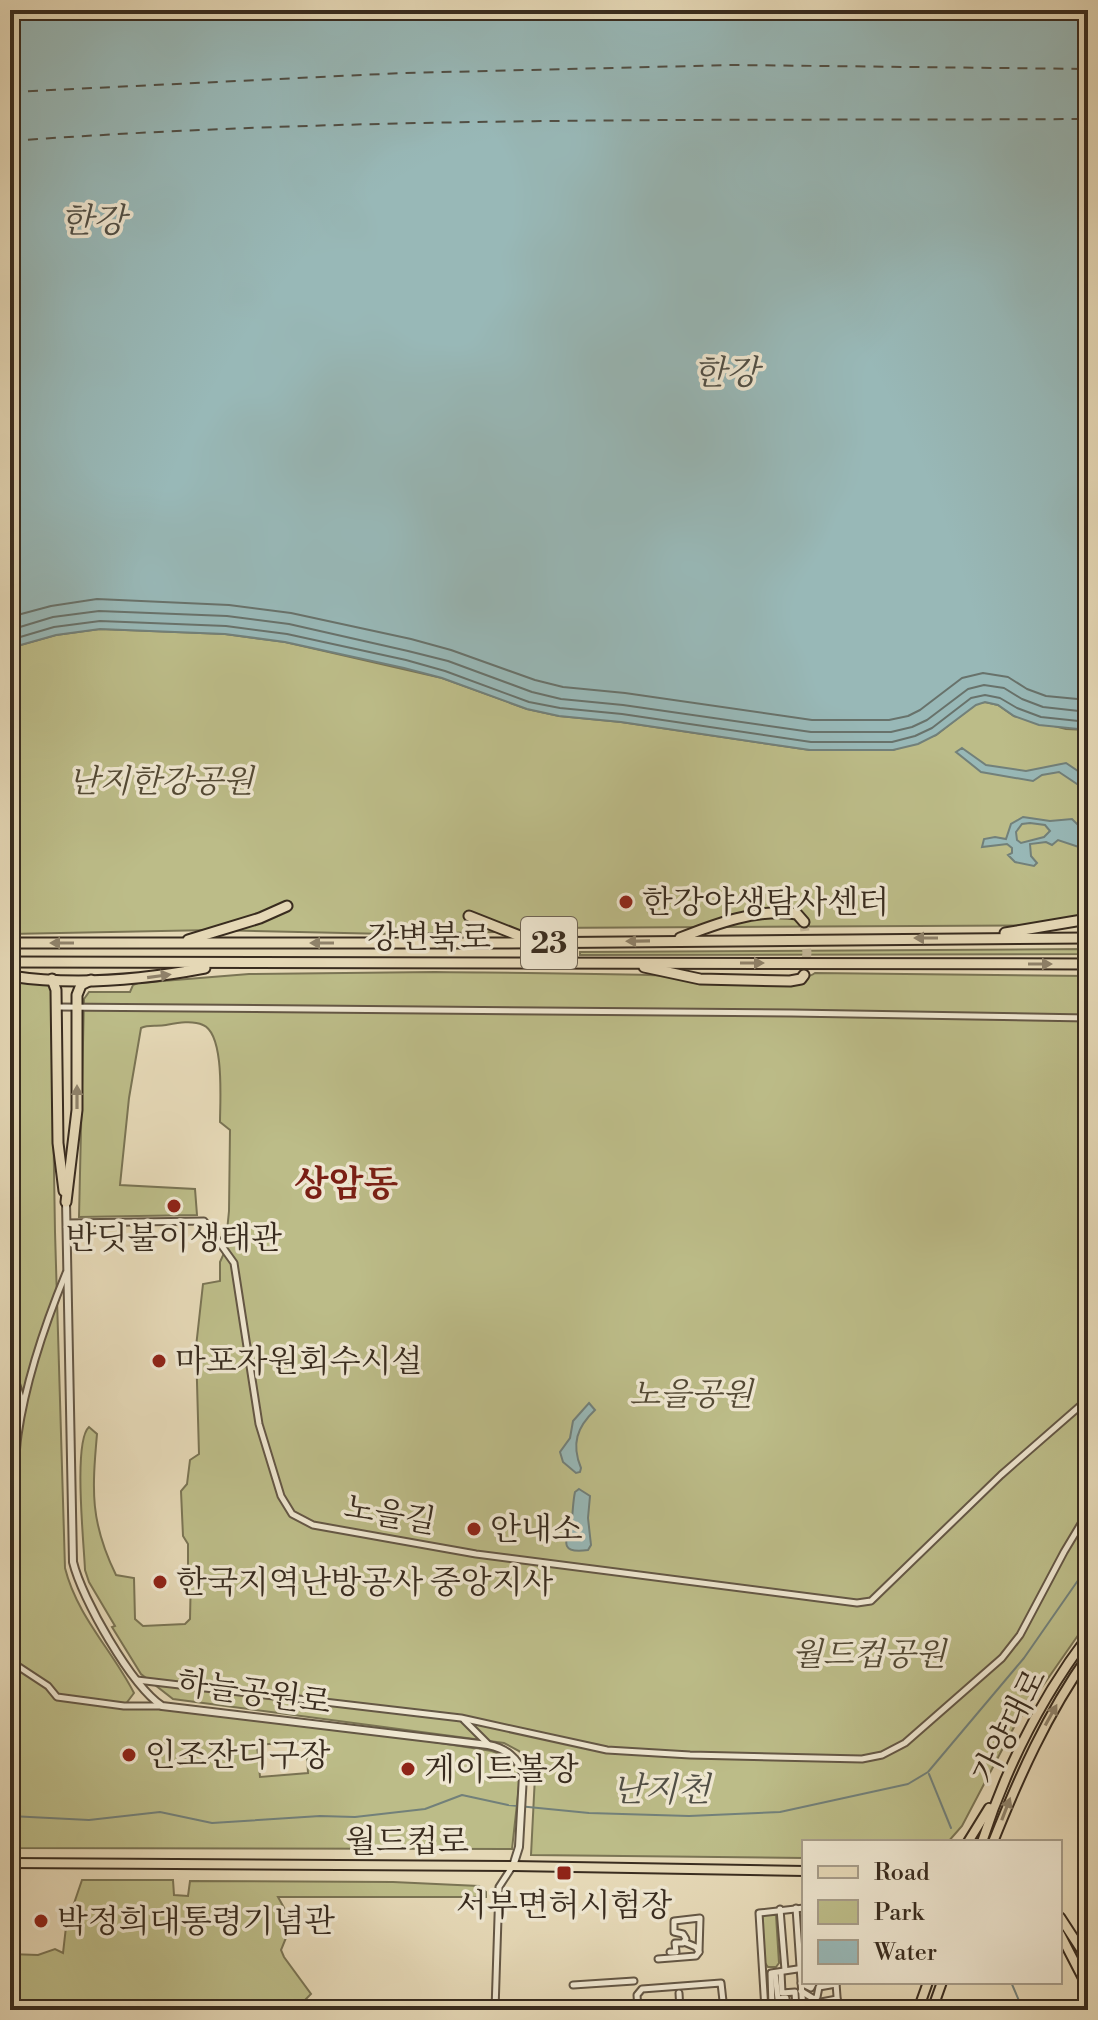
<svg xmlns="http://www.w3.org/2000/svg" width="1098" height="2020" font-family="'Libre Bodoni','Noto Serif KR',serif">
<rect width="100%" height="100%" fill="#e5d8b6"/>
<filter id="stains"><feTurbulence type="fractalNoise" baseFrequency=".0025" numOctaves="4"/><feColorMatrix values="0 0 0 0 .2 0 0 0 0 .09 0 0 0 0 .02 0 0 0 .5 -.17"/></filter>
<radialGradient id="worn" r=".72"><stop offset=".6" stop-color="#630" stop-opacity="0"/><stop offset="1" stop-color="#630" stop-opacity=".3"/></radialGradient>
<g fill="#bcbc88" stroke="#7a7454" stroke-width="2" fill-rule="evenodd">
<polygon points="100,629 225,634 285,642 442,678 527,709 559,716 621,722 810,750 893,750 936,735 976,704 985,702 998,705 1014,716 1066,729 1088,730 1088,925 539,928 497,932 389,934 212,930 10,934 10,648 56,635"/>
<polygon points="1088,949 1088,954 580,955 580,952"/>
<path d="M 435,972 C 536,973 636,973 737,978 C 756,979 800,984 815,973 L 1088,976 L 1088,1621 L 1014,1727 L 962,1826 L 948,1842 L 804,1842 L 804,1858 L 531,1855 L 535,1776 L 519,1751 L 504,1743 L 173,1699 L 141,1674 L 112,1627 L 115,1626 L 89,1582 L 85,1570 C 84,1544 73,1441 89,1427 L 97,1434 C 92,1491 90,1522 116,1575 L 134,1578 L 135,1619 L 143,1626 L 185,1624 L 190,1619 L 191,1572 L 188,1567 L 188,1544 L 183,1536 L 181,1491 L 187,1484 L 190,1460 L 199,1454 L 196,1347 L 203,1284 L 220,1281 L 220,1262 L 225,1251 L 229,1211 L 230,1130 L 220,1122 C 220,1102 225,1034 203,1025 C 192,1020 177,1023 166,1025 C 157,1027 149,1024 141,1028 L 129,1098 L 120,1185 L 195,1189 L 197,1215 L 79,1217 L 84,999 L 89,992 L 130,992 L 133,985 L 138,983 L 249,974 Z"/>
<path d="M 10,979 L 44,980 L 51,985 L 55,1232 L 65,1568 C 77,1616 112,1650 134,1693 L 125,1705 L 162,1706 L 330,1726 L 492,1751 C 507,1757 515,1761 520,1777 L 512,1849 L 10,1848 ZM 306,1741 L 308,1773 L 260,1777 L 257,1745 Z"/>
<polygon points="82,1880 173,1880 174,1895 188,1896 190,1881 393,1882 479,1886 486,1892 486,1897 278,1897 287,1913 292,1914 292,1923 281,1950 284,1957 311,1994 303,2002 311,2010 10,2010 10,1954 38,1955 55,1949 63,1953 66,1927"/>
<polygon points="764,1915 776,1915 779,1963 776,1967 768,1967 765,1963 762,1918"/>
</g>
<g fill="#98b8b7" stroke="#72807a" stroke-width="2" fill-rule="evenodd">
<polygon points="10,10 1088,10 1088,730 1039,725 1014,716 998,705 985,702 976,705 936,735 918,744 893,750 810,750 621,722 559,716 527,709 442,678 404,668 285,642 225,634 100,629 56,635 10,648"/>
<polygon points="962,748 986,765 1026,771 1066,763 1078,771 1088,772 1088,786 1080,786 1059,772 1042,775 1033,781 981,772 956,752"/>
<path d="M 1023,817 L 1050,821 L 1072,819 L 1080,827 L 1088,830 L 1088,850 L 1058,840 L 1052,845 L 1046,842 L 1030,844 L 1031,856 L 1037,863 L 1034,866 L 1015,862 L 1008,855 L 1012,853 L 1012,848 L 1007,844 L 982,847 L 984,839 L 995,837 L 1006,839 L 1011,824 ZM 1030,823 L 1045,825 L 1050,831 L 1044,837 L 1021,843 L 1017,840 L 1016,832 L 1022,824 Z"/>
<path d="M 589,1403 L 595,1410 C 577,1427 571,1444 581,1468 L 580,1472 L 576,1473 L 563,1462 L 560,1452 L 570,1438 L 573,1421 Z"/>
<path d="M 579,1489 L 590,1496 L 588,1518 L 591,1545 L 588,1550 C 555,1555 568,1536 572,1518 C 573,1510 573,1501 575,1492 Z"/>
</g>
<g fill="none" stroke-linecap="round" stroke-linejoin="round">
<g stroke="#68726b" stroke-width="2">
<polyline points="10,617 51,606 97,599 229,605 291,613 411,639 451,650 535,680 563,687 625,693 812,720 889,720 908,716 920,710 962,678 983,673 1008,677 1027,689 1046,696 1088,700"/>
<polyline points="10,630 53,617 99,611 227,616 289,624 408,651 448,661 532,692 561,699 623,705 811,732 891,732 912,727 927,720 968,689 984,685 1004,688 1022,699 1043,707 1088,712"/>
<polyline points="10,640 54,627 100,621 226,626 287,634 406,660 445,671 529,702 560,708 622,714 811,742 892,742 915,736 932,728 971,698 985,695 1000,698 1017,708 1041,717 1088,722"/>
</g>
<g stroke="#72807a" stroke-width="2">
<polyline points="929,1774 951,1828"/>
<polyline points="10,1816 89,1820 160,1812 212,1823 320,1816 355,1817 425,1809 462,1795 508,1805 589,1813 689,1816 780,1812 908,1784 928,1772 1024,1658 1088,1566"/>
<polyline points="1011,1982 1023,2010"/>
</g>
<g stroke="#514f45" stroke-width="2" stroke-dasharray="10 8" stroke-linecap="butt">
<polyline points="10,92 403,73 734,65 1088,69"/>
<path d="M 10,141 C 368,115 729,121 1088,119"/>
</g>
<polyline stroke="#c3b698" stroke-width="9" stroke-dasharray="9 4.5" stroke-linecap="butt" points="804,922 807,953 805,968"/>
<g stroke="#645745" stroke-width="9">
<g id="minor">
<polyline points="57,1007 792,1013 1088,1018"/>
<polyline points="67,1223 204,1221 234,1263 259,1424 281,1496 292,1514 313,1525 476,1554 857,1603 871,1601 1001,1475 1088,1399"/>
<polyline points="10,1364 23,1404"/>
<path d="M 10,1522 C 16,1494 14,1463 18,1435 C 26,1379 45,1324 66,1273"/>
<polyline points="10,1661 48,1686 57,1697 124,1706 162,1706"/>
<polyline points="137,1680 461,1718 607,1750 690,1755 862,1759 882,1755 905,1743 1002,1658 1020,1635 1064,1552 1088,1512"/>
<polyline points="464,1720 488,1744"/>
<polyline points="796,1908 803,2010"/>
<polyline points="780,1909 785,1970"/>
<polyline points="684,1942 696,1947 699,1952"/>
<polyline points="658,1959 696,1956 699,1952 700,1918 674,1921 674,1932 683,1934 686,1939 683,1943 675,1943 676,1952 670,1952"/>
<polyline points="781,1972 782,1993 795,1992 796,2010"/>
<polyline points="775,1973 778,1999 786,1998 787,2010"/>
<polyline points="801,1983 811,1988 814,1982"/>
<polyline points="836,1983 838,2010"/>
<polyline points="573,1985 634,1981"/>
<polyline points="801,1991 814,1999 817,1997 819,1987 836,1984"/>
<polyline points="679,1993 680,2010"/>
<polyline points="495,2010 499,1887 512,1867"/>
<polyline points="638,2010 637,1995 642,1989 721,1983 724,2010"/>
<polyline points="765,2010 759,1913 804,1908"/>
<polyline points="783,2010 782,2007 772,2007 771,1973 804,1968"/>
<polyline points="820,2010 821,2002 837,1999"/>
</g>
</g>
<g stroke="#645745" stroke-width="10">
<path id="tertiary" d="M 66,1202 L 73,1562 C 82,1599 131,1685 162,1706 L 488,1745 C 505,1748 519,1758 523,1775 L 519,1847 L 513,1866"/>
</g>
<g stroke="#392c1f" stroke-width="12">
<g id="primary">
<polyline points="968,1842 989,1808"/>
<path d="M 982,1842 C 1006,1768 1041,1698 1088,1636"/>
<path d="M 993,1842 C 1019,1777 1047,1714 1088,1656"/>
<polyline points="10,1863 513,1866 804,1871"/>
<polyline points="1060,1917 1088,1960"/>
<polyline points="1060,1934 1088,1988"/>
<polyline points="918,2010 928,1982"/>
<polyline points="932,2010 942,1982"/>
</g>
</g>
<g stroke="#392c1f" stroke-width="13">
<g id="trunk">
<polyline points="469,916 530,940"/>
<polyline points="1005,933 1088,919"/>
<path d="M 680,938 C 715,924 758,908 797,914 L 804,922"/>
<polyline points="188,940 260,918 287,906"/>
<polyline points="10,943 507,943 1088,938"/>
<polyline points="10,962 1088,964"/>
<polyline points="644,967 700,979 790,981 801,979 804,975"/>
<path d="M 10,976 C 74,986 142,980 205,968"/>
<polyline points="52,979 56,990 58,1143 64,1191"/>
<polyline points="66,1202 77,1110 77,995 81,985 91,980"/>
</g>
</g>
<use href="#minor" stroke="#eee6d0" stroke-width="5"/>
<use href="#tertiary" stroke="#eee6d0" stroke-width="6"/>
<use href="#primary" stroke="#e5d8b6" stroke-width="8"/>
<use href="#trunk" stroke="#e5d8b6" stroke-width="9"/>
</g>
<defs><path id="oneway-solid" d="M-6-.8H1V-3.2L6.5 0L1 3.2V.8H-6Z" transform="scale(2)"/></defs>
<g fill="#8f826a">
<use href="#oneway-solid" transform="translate(926 938) rotate(180)"/>
<use href="#oneway-solid" transform="translate(638 941) rotate(179)"/>
<use href="#oneway-solid" transform="translate(62 943) rotate(-180)"/>
<use href="#oneway-solid" transform="translate(322 943) rotate(-180)"/>
<use href="#oneway-solid" transform="translate(752 963)"/>
<use href="#oneway-solid" transform="translate(1040 964)"/>
<use href="#oneway-solid" transform="translate(159 976) rotate(-8)"/>
<use href="#oneway-solid" transform="translate(77 1097) rotate(-90)"/>
<use href="#oneway-solid" transform="translate(1051 1715) rotate(-61)"/>
<use href="#oneway-solid" transform="translate(1006 1809) rotate(-69)"/>
</g>
<g fill="#8f2418" stroke="#eee6d0" stroke-width="3">
<circle cx="626" cy="902" r="8"/>
<circle cx="174" cy="1206" r="8"/>
<circle cx="159" cy="1361" r="8"/>
<circle cx="474" cy="1529" r="8"/>
<circle cx="160" cy="1582" r="8"/>
<circle cx="129" cy="1755" r="8"/>
<circle cx="408" cy="1769" r="8"/>
<rect x="556" y="1865" width="16" height="16" rx="4"/>
<circle cx="41" cy="1921" r="8"/>
</g>
<g text-anchor="middle" stroke-width="7" stroke-linejoin="round" paint-order="stroke">
<rect fill="#eee6d0" stroke="#6f6454" stroke-width="2" x="521" y="917" width="56" height="52" rx="6"/>
<g font-size="30" font-weight="bold" fill="#392c1f">
<text x="549" y="953">23</text>
</g>
<g font-size="32" font-style="italic" fill="#534934" stroke="#eee6d0">
<text x="161" y="792">난지한강공원</text>
<text x="691" y="1405">노을공원</text>
<text x="869" y="1665">월드컵공원</text>
</g>
<g font-size="32" fill="#392c1f" stroke="#eee6d0" text-anchor="start">
<text x="642" y="913">한강야생탐사센터</text>
<text x="174" y="1249" text-anchor="middle">반딧불이생태관</text>
<text x="175" y="1372">마포자원회수시설</text>
<text x="490" y="1540">안내소</text>
<text x="176" y="1593">한국지역난방공사 중앙지사</text>
<text x="145" y="1766">인조잔디구장</text>
<text x="424" y="1780">게이트볼장</text>
<text x="564" y="1916" text-anchor="middle">서부면허시험장</text>
<text x="57" y="1932">박정희대통령기념관</text>
</g>
<g font-size="32" fill="#392c1f" stroke="#eee6d0">
<text x="429" y="948">강변북로</text>
<text transform="translate(390 1514) rotate(10)" y="11">노을길</text>
<text transform="translate(254 1692) rotate(8)" y="11">하늘공원로</text>
<text transform="translate(1009 1726) rotate(-63)" y="11">가양대로</text>
<text x="407" y="1852">월드컵로</text>
</g>
<g font-size="34" font-style="italic" fill="#514f45" stroke="#eee6d0">
<text x="93" y="232">한강</text>
<text x="726" y="384">한강</text>
<text x="661" y="1801">난지천</text>
</g>
<g font-size="36" font-weight="bold" fill="#7a1f14" stroke="#eee6d0">
<text x="346" y="1196">상암동</text>
</g>
</g>
<rect width="1098" height="2020" fill="none" stroke="#e5d8b6" stroke-width="40"/>
<rect x="12" y="12" width="1074" height="1996" fill="none" stroke="#392c1f" stroke-width="4"/>
<rect x="20" y="20" width="1058" height="1980" fill="none" stroke="#392c1f" stroke-width="2"/>
<rect x="802" y="1840" width="260" height="144" fill="#eee6d0" stroke="#a69c89" stroke-width="2"/>
<rect x="818" y="1866" width="40" height="12" fill="#e5d8b6" stroke="#a69c89" stroke-width="2"/>
<text x="874" y="1880" font-size="24" fill="#392c1f">Road</text>
<rect x="818" y="1900" width="40" height="24" fill="#bcbc88" stroke="#a69c89" stroke-width="2"/>
<text x="874" y="1920" font-size="24" fill="#392c1f">Park</text>
<rect x="818" y="1940" width="40" height="24" fill="#98b8b7" stroke="#a69c89" stroke-width="2"/>
<text x="874" y="1960" font-size="24" fill="#392c1f">Water</text>
<rect width="100%" height="100%" filter="url(#stains)"/>
<rect width="100%" height="100%" fill="url(#worn)"/>
</svg>
